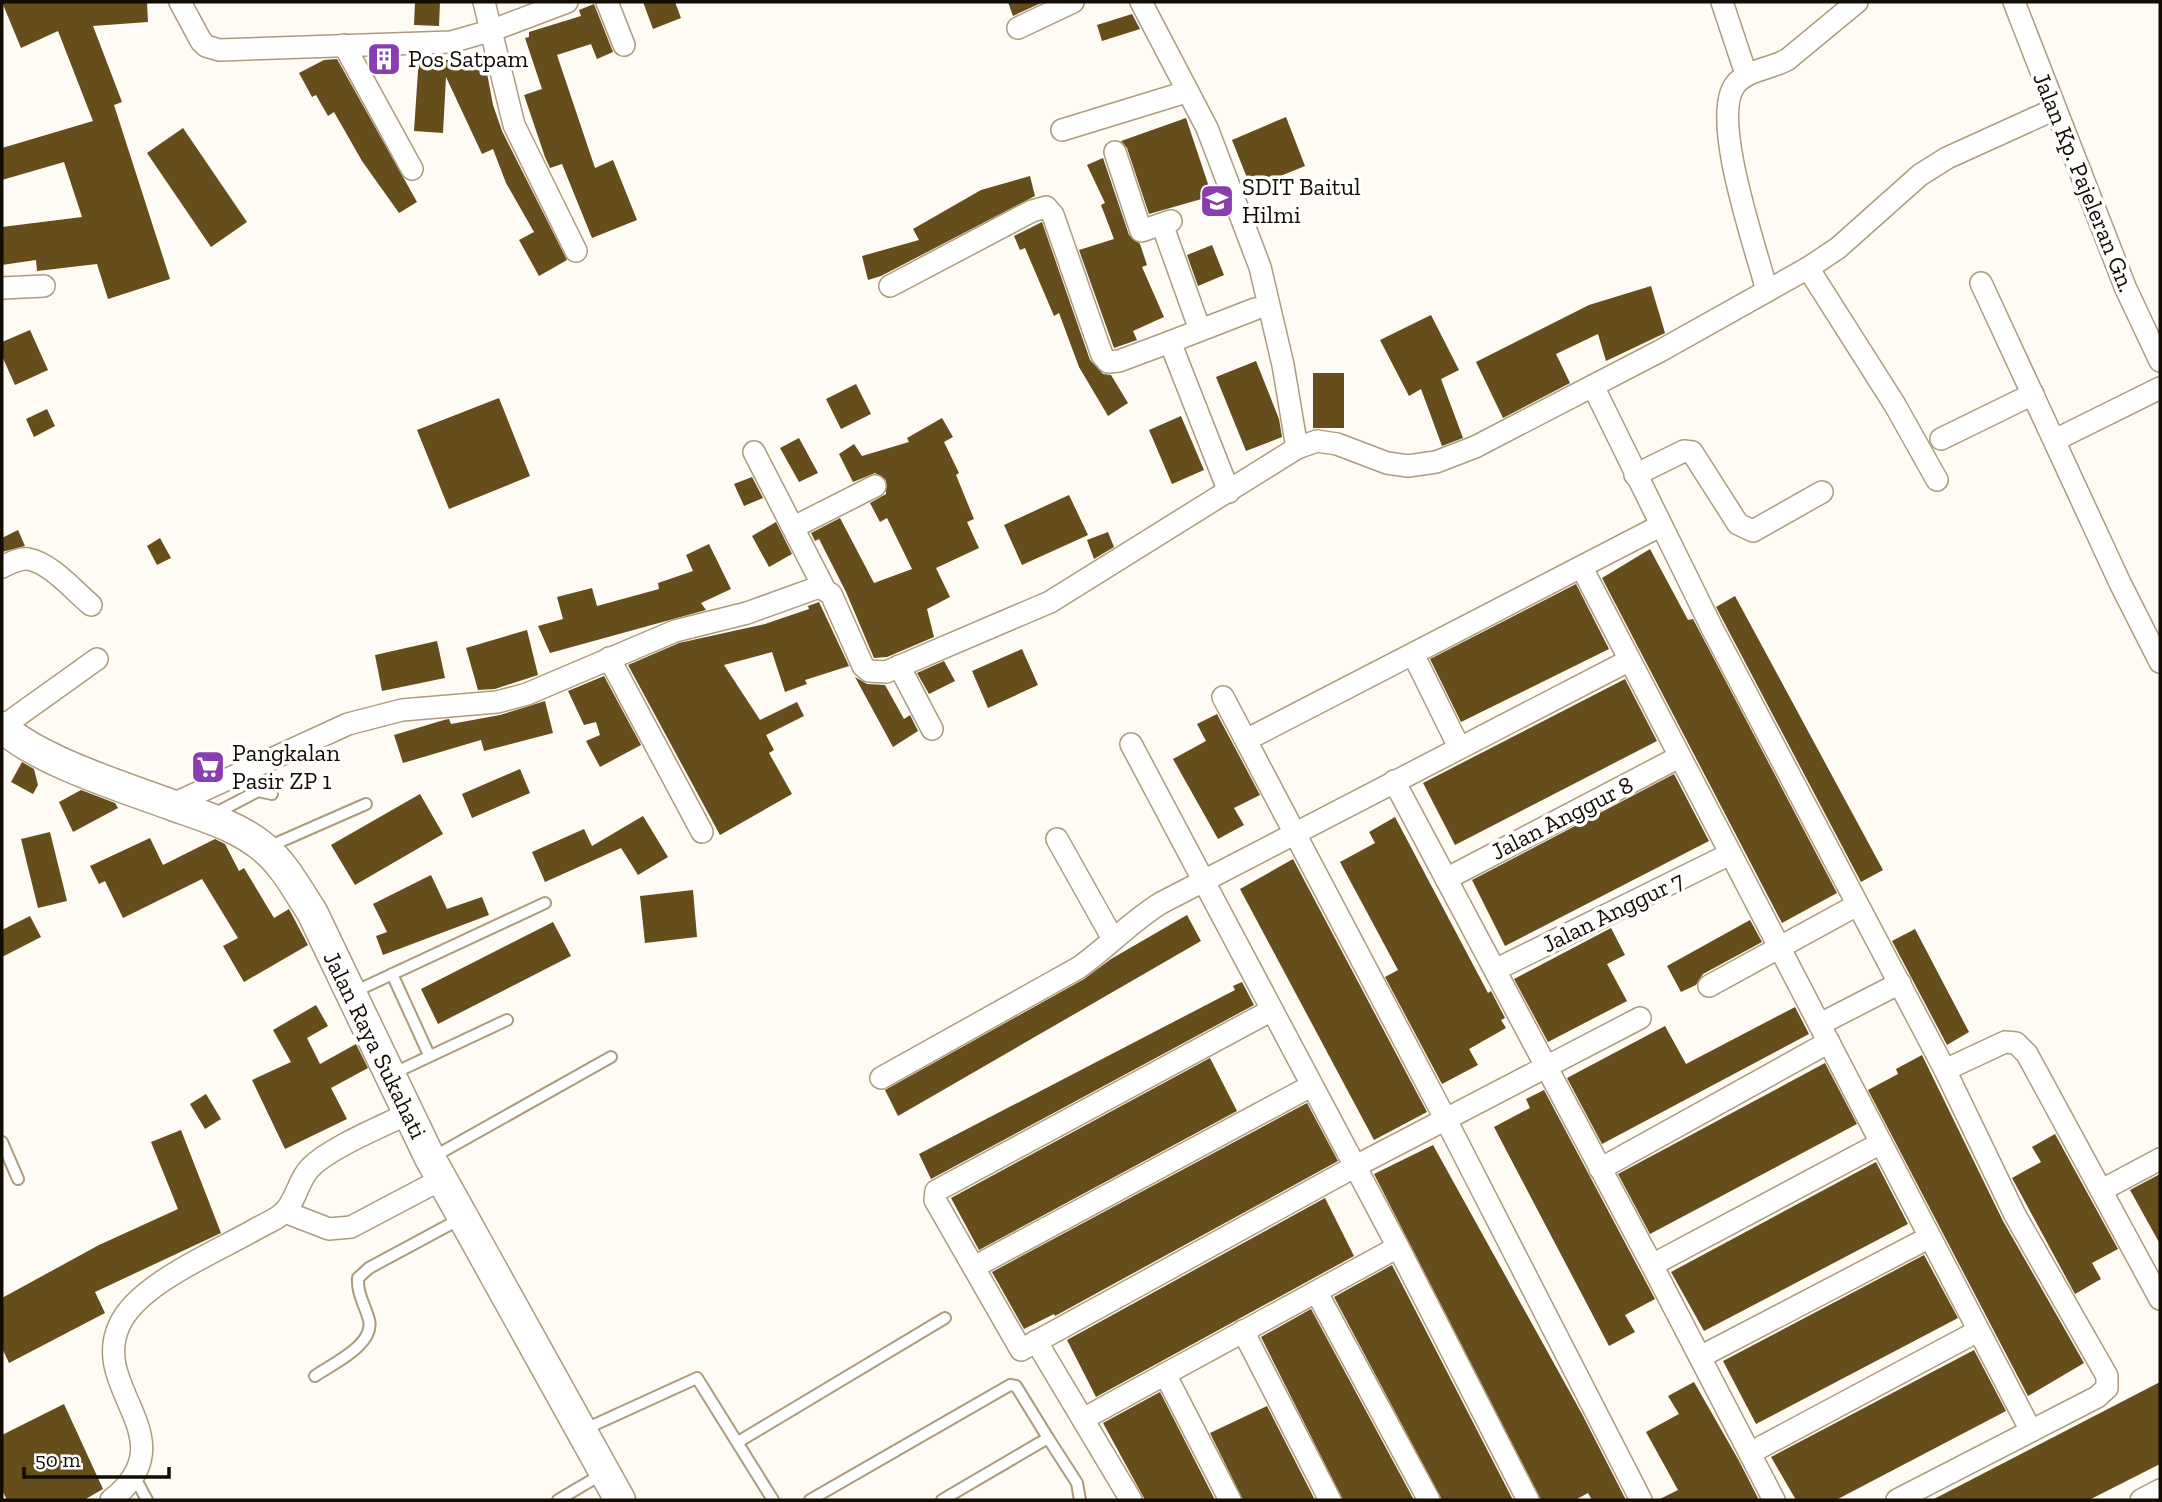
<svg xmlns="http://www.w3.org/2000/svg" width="2162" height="1502" font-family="'Zilla Slab',serif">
<rect width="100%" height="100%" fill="#fefaf4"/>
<g fill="#654d1c">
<polygon points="2,2 147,2 148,22 93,26 122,102 114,105 170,279 108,299 97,264 37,271 36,260 2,265 2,227 82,217 64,162 2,180 2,148 93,121 58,31 21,48"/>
<polygon points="415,2 440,2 439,26 414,25"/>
<polygon points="643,2 675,2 681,18 653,29"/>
<polygon points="1008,2 1043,2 1013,16"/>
<polygon points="594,4 613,52 597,59 591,44 557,55 595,168 613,160 637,220 592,238 562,164 550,168 545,157 524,95 542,89 525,38 529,37 529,32 581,16 579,10"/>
<polygon points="1132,14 1140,29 1102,41 1097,25"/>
<polygon points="419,56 435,56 436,61 484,57 493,105 502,131 567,260 539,276 519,240 534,232 506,183 493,149 482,154 446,77 443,133 414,131"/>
<polygon points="337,59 417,202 399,213 362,161 334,112 328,116 316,95 312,97 299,73 324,60"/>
<polygon points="1286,117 1305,166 1251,188 1232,140"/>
<polygon points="1186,118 1212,196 1149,214 1127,148 1121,141"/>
<polygon points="183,128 247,222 211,247 147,153"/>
<polygon points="1103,158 1129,235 1140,244 1147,265 1142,267 1164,317 1133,331 1137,340 1114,348 1079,250 1114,239 1101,205 1105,203 1087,165"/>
<polygon points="1030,176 1035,196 881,276 868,280 862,256 919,240 913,229 981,190"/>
<polygon points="1042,222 1090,360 1103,374 1111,375 1128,403 1108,416 1079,367 1059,313 1054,316 1025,248 1020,250 1014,236"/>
<polygon points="1212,245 1224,275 1198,286 1187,255"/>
<polygon points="1651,286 1665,333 1606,361 1598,334 1556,354 1570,383 1503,418 1476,362 1589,305"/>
<polygon points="1431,315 1459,370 1441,379 1463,438 1442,446 1421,389 1409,396 1380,340"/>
<polygon points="30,330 48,370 15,385 2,356 2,342"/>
<polygon points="1256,361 1279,419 1282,437 1246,451 1216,377"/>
<rect x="1313" y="373" width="31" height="55"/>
<polygon points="856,384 871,414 841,429 826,399"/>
<polygon points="499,398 530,476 449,509 417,430"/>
<polygon points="47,409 55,426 34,437 26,419"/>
<polygon points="1181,416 1204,470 1172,484 1149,430"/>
<polygon points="942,418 953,437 944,442 959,473 956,475 974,519 967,522 979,548 936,568 950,597 927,609 934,637 887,657 874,658 846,592 819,539 815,541 811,533 840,518 874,583 912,569 887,518 880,522 870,503 886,494 886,480 875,473 853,482 839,454 854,444 862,456 909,442 907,438"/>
<polygon points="799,438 818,473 799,482 780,448"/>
<polygon points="752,477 763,498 744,506 734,484"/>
<polygon points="1069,495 1088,535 1022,565 1004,525"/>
<polygon points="776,522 792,554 769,567 752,536"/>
<polygon points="18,530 25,546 2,552 2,538"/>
<polygon points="1108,532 1114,547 1094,559 1087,540"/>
<polygon points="160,538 171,558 157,565 147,546"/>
<polygon points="709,544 731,589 701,603 706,610 550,653 538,626 563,619 557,597 592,588 597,606 659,589 658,583 693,571 686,555"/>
<polygon points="1650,549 1688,620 1693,619 1837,893 1782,923 1602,578"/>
<polygon points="1576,584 1609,649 1461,722 1430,659"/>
<polygon points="1735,596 1883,870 1861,882 1716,607"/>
<polygon points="819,602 849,666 805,680 807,684 785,692 772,652 724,665 760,720 797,702 804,716 766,735 774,750 769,753 792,794 720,835 628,665 679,643 765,624 809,609 808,606"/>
<polygon points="527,630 538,675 495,689 478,690 466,648"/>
<polygon points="437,641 445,678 382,691 375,655"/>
<polygon points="1022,649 1038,685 988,708 972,671"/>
<polygon points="944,661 955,681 929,694 917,673"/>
<polygon points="604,676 641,745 600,767 586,741 600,735 596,722 584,725 568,691"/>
<polygon points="855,677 867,684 885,685 904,719 910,715 918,731 893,747"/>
<polygon points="1625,679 1657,741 1455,845 1423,783"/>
<polygon points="545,701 553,733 484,751 481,740 403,763 394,735 444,720 449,719 451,724 500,715"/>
<polygon points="1217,714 1260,795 1234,808 1244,825 1218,839 1173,759 1206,741 1197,724"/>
<polygon points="22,762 34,769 38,785 33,794 11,782"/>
<polygon points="520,769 530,793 472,818 462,794"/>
<polygon points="1674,774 1709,841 1505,946 1472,880"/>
<polygon points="81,790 115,803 118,808 73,832 59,802"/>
<polygon points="420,794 443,834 355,885 331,845"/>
<polygon points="643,816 668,857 638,875 621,848 545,882 532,852 584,829 592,846"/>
<polygon points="1395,817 1488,993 1491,991 1505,1018 1501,1020 1506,1028 1469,1049 1478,1065 1442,1084 1385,977 1398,970 1340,862 1375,843 1369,832"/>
<polygon points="50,832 67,901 38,908 21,839"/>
<polygon points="150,838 163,865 215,839 225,844 239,871 244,868 274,918 289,909 308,945 244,982 223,946 238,938 202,879 123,918 105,881 99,884 90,866"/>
<polygon points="1293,859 1427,1112 1374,1140 1240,889"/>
<polygon points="431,875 447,909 482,897 489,915 383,955 376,936 387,932 373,904"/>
<polygon points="693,890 697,937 645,943 640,896"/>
<polygon points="1187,915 1201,941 898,1116 885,1090 1084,979 1111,959"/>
<polygon points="30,916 41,937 2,957 2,930"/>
<polygon points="1750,920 1762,942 1703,974 1696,985 1681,992 1667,966"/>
<polygon points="553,922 571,956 438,1024 421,989"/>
<polygon points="1611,928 1625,955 1607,964 1627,1001 1548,1042 1514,979"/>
<polygon points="1915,929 1969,1032 1947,1045 1892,941"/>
<polygon points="1242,982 1254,1005 931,1179 919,1154 1235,990 1233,986"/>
<polygon points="316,1005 328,1026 307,1038 320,1064 356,1044 368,1068 331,1088 347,1119 285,1149 252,1080 291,1062 273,1030"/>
<polygon points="1795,1007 1809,1034 1602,1144 1567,1078 1665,1026 1686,1064"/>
<polygon points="1922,1055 2003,1221 2084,1363 2028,1396 1868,1090 1898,1074 1896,1069"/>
<polygon points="1210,1058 1237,1111 979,1250 951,1198"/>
<polygon points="1825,1063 1857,1124 1650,1234 1618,1174"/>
<polygon points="1544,1090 1655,1299 1625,1315 1635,1332 1609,1346 1494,1127 1530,1108 1526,1099"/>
<polygon points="206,1094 221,1119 205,1129 190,1104"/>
<polygon points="1307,1103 1338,1161 1055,1316 1054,1314 1024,1329 992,1272"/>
<polygon points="181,1130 221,1233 95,1292 105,1313 9,1363 2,1348 2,1298 99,1245 178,1209 151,1142"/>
<polygon points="2055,1134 2118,1249 2092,1263 2101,1279 2075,1294 2012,1178 2041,1162 2032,1147"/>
<polygon points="1433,1145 1582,1414 1626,1500 1592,1500 1588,1493 1575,1500 1541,1500 1374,1174"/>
<polygon points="1876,1162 1908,1224 1704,1331 1671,1272"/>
<polygon points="2160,1174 2160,1244 2130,1190"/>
<polygon points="1325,1198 1354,1256 1096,1397 1067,1340"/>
<polygon points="1924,1255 1958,1318 1756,1424 1723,1361"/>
<polygon points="1392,1265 1513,1500 1442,1500 1334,1297"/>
<polygon points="1311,1309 1414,1500 1343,1500 1261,1337"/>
<polygon points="1974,1350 2006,1411 1836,1500 1796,1500 1771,1457"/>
<polygon points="1694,1382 1738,1459 1759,1500 1658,1500 1678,1490 1646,1432 1679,1414 1668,1396"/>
<polygon points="2160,1382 2160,1464 2089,1500 1932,1500"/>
<polygon points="1160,1392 1215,1500 1145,1500 1103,1423"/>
<polygon points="64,1404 103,1489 84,1500 7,1500 2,1490 2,1435"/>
<polygon points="1267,1406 1315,1500 1243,1500 1210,1433"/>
</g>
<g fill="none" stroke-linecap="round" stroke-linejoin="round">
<g stroke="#ad9c7c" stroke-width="14">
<g id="lane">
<polyline points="212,815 258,791 272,794"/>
<polyline points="268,847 366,804"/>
<polyline points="392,974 429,1055"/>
<polyline points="354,992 545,903"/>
<polyline points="392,1074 507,1020"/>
<polyline points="2,1142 18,1179"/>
<polyline points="433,1157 611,1057"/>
<path d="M 315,1376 C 332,1364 375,1345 369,1320 C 365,1305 357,1294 358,1278 L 369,1268 L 460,1219"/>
<polyline points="583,1430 697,1378 773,1500"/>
<polyline points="1048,1438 1077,1483 1080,1500"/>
<polyline points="738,1442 945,1318"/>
<polyline points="133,1474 147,1500"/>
<polyline points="558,1500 604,1473"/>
<polyline points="810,1500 1010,1385 1016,1386 1048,1438 942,1500"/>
</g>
</g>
<g stroke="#ad9c7c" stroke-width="24">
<g id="street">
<polyline points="180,2 201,41 206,46 219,50 451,42 493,30 567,2"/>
<polyline points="484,2 514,125 576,251"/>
<polyline points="607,2 624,45"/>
<polyline points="1141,2 1207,128 1260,267 1283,365 1297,448"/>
<polyline points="1722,2 1746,74"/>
<polyline points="2014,2 2126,289 2160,361"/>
<polyline points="1018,28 1073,2"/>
<polyline points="344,45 412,169"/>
<polyline points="1062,130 1186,92"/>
<polyline points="1115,152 1141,231 1171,221"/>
<polyline points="1162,224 1200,330"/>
<polyline points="1808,268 1895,405 1937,480"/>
<polyline points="1981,283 2120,583 2160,662"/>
<polyline points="890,286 1032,211 1046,207 1053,215 1102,355 1108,362 1119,361 1170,342 1229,492"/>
<polyline points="2,288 44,286"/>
<path d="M 1767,291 C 1756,248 1710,119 1735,85 C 1747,69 1772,69 1788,59 L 1857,2"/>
<polyline points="1170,342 1255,309"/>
<polyline points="1593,386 1713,630 1945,1070 2015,1215 2107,1376 2107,1388 2097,1397 1897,1500"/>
<polyline points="1941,439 2033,394"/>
<polyline points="2055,440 2160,388"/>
<polyline points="754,452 824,588"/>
<polyline points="1635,475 1684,451 1692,452 1738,524 1753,531 1822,492"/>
<polyline points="794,527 875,486"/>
<path d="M 2,567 C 10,563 19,558 28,559 C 51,563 74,591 91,605"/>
<polyline points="1582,568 2031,1431"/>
<polyline points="1414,656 1459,747"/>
<polyline points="609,658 702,832"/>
<polyline points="899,666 932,729"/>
<polyline points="1223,697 1446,1120 1641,1500"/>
<polyline points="2,727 97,659"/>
<polyline points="1246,740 1660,526"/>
<polyline points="1131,744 1398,1247 1528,1500"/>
<polyline points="1394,781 1652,1265 1774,1500"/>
<polyline points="171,805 348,724 402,710 497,702 527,694 675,631 747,613 819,587 831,594 863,666 869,671 886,672 1050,602 1297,448 1317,441 1337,444 1387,463 1408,466 1436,462 1475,447 1660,351 1808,268 1838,248 1920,175 1947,158 2055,109"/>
<polyline points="1057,839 1113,939"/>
<polyline points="1446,879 1679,757"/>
<polyline points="1495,970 1730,854"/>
<polyline points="1709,986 1857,905"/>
<polyline points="1272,1010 936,1191 935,1200 1021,1350 1354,1167 1640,1018"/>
<polyline points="1820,1024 1900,983"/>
<polyline points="1945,1070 2005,1042 2016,1043 2027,1054 2160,1299"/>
<path d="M 881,1078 L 1078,968 C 1107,948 1130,922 1161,903 L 1628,661"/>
<polyline points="1600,1169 1829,1042"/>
<polyline points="2102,1190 2160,1159"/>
<polyline points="285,1212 329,1229 351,1227 442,1179"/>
<polyline points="1652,1265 1881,1143"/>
<polyline points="976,1266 1311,1086"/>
<polyline points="1317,1293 1429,1500"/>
<polyline points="1243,1331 1330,1500"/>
<polyline points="1036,1341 1131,1500"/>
<polyline points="1700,1357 1930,1237"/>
<polyline points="1165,1374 1230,1500"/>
<polyline points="1083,1419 1398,1247"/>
<polyline points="1750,1453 1978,1331"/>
<path d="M 111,1500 C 189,1439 90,1390 119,1326 C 137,1284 216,1252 256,1229 C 264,1224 276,1220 283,1213 C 296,1202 298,1180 310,1168 C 329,1148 381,1127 407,1114"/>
<polyline points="2141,1500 2160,1490"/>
</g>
</g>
<g stroke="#ad9c7c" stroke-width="33">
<path id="secondary" d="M 2,727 C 39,761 123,787 172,805 C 203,816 238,826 264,848 C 284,864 298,891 312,912 L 430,1158 L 620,1500"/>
</g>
<use href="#lane" stroke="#fff" stroke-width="10"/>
<use href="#street" stroke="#fff" stroke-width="21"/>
<use href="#secondary" stroke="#fff" stroke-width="30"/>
</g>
<defs>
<g id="building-square" transform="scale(1.75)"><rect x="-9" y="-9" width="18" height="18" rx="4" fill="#8a3dae" stroke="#fff"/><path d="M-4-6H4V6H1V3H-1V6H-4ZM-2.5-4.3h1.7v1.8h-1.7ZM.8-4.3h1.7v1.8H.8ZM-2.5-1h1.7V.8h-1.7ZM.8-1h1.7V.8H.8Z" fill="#fff"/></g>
<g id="school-square" transform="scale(1.75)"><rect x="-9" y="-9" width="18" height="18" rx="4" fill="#8a3dae" stroke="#fff"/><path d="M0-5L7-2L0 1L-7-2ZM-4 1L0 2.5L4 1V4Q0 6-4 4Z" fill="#fff"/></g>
<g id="supermarket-square" transform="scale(1.75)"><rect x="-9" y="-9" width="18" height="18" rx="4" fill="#8a3dae" stroke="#fff"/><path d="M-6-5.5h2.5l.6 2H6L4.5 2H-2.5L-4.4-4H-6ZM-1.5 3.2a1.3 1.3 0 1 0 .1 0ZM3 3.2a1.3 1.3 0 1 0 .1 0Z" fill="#fff"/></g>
</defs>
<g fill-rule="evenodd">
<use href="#building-square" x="384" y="59"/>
<use href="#school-square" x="1217" y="201"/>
<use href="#supermarket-square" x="208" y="767"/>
</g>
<g text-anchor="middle" stroke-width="7" stroke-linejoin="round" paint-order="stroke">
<g font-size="24" fill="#120c03" stroke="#fff" text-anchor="start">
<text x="408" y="67">Pos Satpam</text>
<text x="1242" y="195">SDIT Baitul<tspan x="1242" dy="28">Hilmi</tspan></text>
<text x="232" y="761">Pangkalan<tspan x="232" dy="28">Pasir ZP 1</tspan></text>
</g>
<g font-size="24" fill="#120c03" stroke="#fff">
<text transform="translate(2084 182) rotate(68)" y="8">Jalan Kp. Pajeleran Gn.</text>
<text transform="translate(1562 818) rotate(-27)" y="8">Jalan Anggur 8</text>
<text transform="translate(1613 912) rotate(-26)" y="8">Jalan Anggur 7</text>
<text transform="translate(375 1045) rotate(64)" y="8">Jalan Raya Sukahati</text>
</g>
</g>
<rect width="2162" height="1502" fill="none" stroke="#120c03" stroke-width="7"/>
<path d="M24 1467v10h145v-10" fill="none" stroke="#120c03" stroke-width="3.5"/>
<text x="35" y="1467" font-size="21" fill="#120c03" stroke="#ffffff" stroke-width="5" paint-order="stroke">50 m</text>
</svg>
